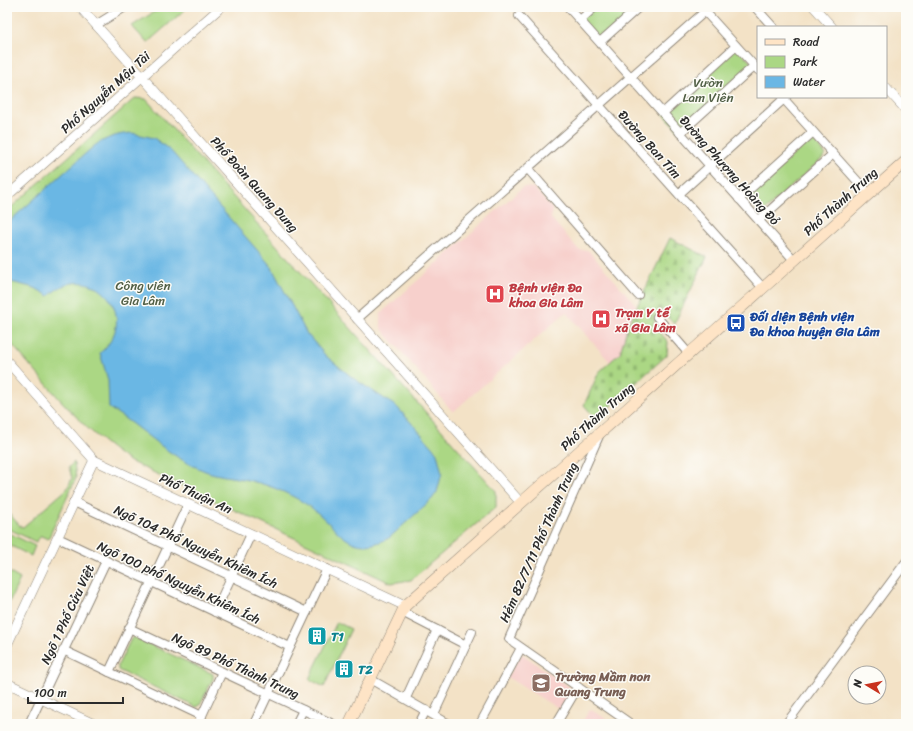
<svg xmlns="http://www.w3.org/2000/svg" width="913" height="731" font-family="Sriracha,sans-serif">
<defs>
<pattern id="cemetery-stones" width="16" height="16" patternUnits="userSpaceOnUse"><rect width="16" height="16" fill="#abd784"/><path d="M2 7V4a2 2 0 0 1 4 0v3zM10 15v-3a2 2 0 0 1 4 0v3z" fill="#93b972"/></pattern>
</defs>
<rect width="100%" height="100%" fill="#fdfcf7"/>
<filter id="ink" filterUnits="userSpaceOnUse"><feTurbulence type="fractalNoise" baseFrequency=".025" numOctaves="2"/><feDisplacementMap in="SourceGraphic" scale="8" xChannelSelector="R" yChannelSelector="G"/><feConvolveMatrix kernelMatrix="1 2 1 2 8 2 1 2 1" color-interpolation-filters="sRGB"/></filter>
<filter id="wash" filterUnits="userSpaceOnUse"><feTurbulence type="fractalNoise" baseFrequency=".012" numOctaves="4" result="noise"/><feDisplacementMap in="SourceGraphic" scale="16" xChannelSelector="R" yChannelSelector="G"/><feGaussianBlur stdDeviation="0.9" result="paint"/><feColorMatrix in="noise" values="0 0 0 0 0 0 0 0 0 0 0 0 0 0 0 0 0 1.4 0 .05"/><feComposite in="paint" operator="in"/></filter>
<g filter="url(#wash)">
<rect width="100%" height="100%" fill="#f3e2c6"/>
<g fill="#f7d0cc">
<polygon points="523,187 534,188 553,210 551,218 579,250 588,250 637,306 628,325 620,353 610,362 566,312 453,412 381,328 381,313"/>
<polygon points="522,654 572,689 562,711 507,677"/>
<polygon points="590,709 615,724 581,724"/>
</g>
<g fill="#abd784" stroke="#6b8158">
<polygon points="162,7 188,7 147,43 132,26"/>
<polygon points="595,7 640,7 600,42 580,20"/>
<polygon points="736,46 754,66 680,133 663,113"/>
<path d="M 135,98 L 146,99 L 496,491 L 496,507 L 411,580 L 391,583 L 129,461 C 81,430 45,381 7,339 L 7,211 Z"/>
<polygon points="812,138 826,155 761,214 746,198"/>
<polygon points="74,462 76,478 48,539 41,536 36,542 7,528 7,511 20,526 23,527 67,489 72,478 69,467"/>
<polygon points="7,532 35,546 31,556 7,544"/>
<polygon points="7,571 20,579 7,607"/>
<polygon points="337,622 351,629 324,687 309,679"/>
<polygon points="134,637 213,674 213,679 199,706 196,707 118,670 118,665 131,639"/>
</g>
<polygon fill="url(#cemetery-stones)" stroke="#6b8158" points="670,238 707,257 674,324 660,309 653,324 668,342 667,355 596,419 584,405 599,372 620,353 628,325"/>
<path fill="#6bb7e4" stroke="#4b7188" d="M 132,133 L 154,138 L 171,151 L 271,266 L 307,334 L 326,356 L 353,378 L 397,407 L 432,446 L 437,453 L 442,473 L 437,492 L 432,499 L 389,538 C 354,556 343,536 319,514 C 311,507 302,501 292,496 C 280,490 268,485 255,482 C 239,477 221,477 205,471 C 168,457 142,428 109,408 L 108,380 L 100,353 C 145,314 88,256 49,296 L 35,288 L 7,281 L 7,226 L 13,218 L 94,146 C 106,138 117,134 132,133 Z"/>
</g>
<g filter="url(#ink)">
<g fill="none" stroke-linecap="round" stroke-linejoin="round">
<g stroke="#8f8678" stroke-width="10">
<g id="minor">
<polyline points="568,7 794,260"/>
<polyline points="701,7 758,70"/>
<polyline points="755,7 773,27"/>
<polyline points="519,16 763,288"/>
<polyline points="580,20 595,7"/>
<polyline points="96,25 125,7"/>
<polyline points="600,42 639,7"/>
<polyline points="782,97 869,194"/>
<polyline points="663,113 736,46"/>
<polyline points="680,133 754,66"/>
<polyline points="528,169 638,295"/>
<polyline points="679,194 786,97"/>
<polyline points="739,199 813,132"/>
<polyline points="759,220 833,154"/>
<polyline points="657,317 689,354"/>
<polyline points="357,319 710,7"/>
<polyline points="599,436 509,639 631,724"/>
<polyline points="74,502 307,612"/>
<polyline points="58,538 290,647"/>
<polyline points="215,612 251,534"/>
<polyline points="402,612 466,645"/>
<polyline points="129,628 333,724"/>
<polyline points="63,650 202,716"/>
<polyline points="109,672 188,504"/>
<polyline points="370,679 449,724"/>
<polyline points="406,698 437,630"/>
<polyline points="434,714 472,632"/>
<polyline points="29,724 106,561"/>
<polyline points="198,724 222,672"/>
<polyline points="254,724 327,569"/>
<polyline points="296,724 303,710"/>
<polyline points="419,724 426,710"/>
<polyline points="480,724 521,648"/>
<polyline points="556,724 578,687"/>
<polyline points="786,724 906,562"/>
</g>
</g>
<g stroke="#8f8678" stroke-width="10">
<g id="tertiary">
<polyline points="80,7 521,503"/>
<polyline points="814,7 832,27"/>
<polyline points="886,88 906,110"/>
<polyline points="7,196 221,7"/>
<polyline points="7,361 94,460 405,606"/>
<polyline points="7,645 94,460"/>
<polyline points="7,683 94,724"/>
</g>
</g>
<g stroke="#8f8678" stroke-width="12">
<polyline id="secondary" points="349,724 405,606 906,161"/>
</g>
<use href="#minor" stroke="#fff" stroke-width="8"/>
<use href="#tertiary" stroke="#fff" stroke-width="9"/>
<use href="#secondary" stroke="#fee4c6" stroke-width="11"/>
</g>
</g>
<defs>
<g id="hospital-square" transform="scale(1)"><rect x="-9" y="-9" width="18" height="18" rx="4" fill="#e0444e" stroke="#fdfcf7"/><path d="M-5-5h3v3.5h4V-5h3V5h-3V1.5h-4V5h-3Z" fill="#fff"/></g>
<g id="bus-square" transform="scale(1)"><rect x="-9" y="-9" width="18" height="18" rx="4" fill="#1a4fb4" stroke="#fdfcf7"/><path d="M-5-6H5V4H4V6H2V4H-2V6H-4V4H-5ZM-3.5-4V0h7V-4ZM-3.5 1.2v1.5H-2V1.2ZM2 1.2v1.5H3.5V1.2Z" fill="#fff"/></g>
<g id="building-square" transform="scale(1)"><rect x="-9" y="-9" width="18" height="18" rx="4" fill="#0f9aa8" stroke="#fdfcf7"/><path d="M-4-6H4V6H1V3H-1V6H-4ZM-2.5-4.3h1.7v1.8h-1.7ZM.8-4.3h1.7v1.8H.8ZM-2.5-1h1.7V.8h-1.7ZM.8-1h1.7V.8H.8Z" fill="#fff"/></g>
<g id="school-square" transform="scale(1)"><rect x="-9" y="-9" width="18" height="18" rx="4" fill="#8d6e63" stroke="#fdfcf7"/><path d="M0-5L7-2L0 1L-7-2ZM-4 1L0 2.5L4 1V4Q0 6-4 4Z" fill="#fff"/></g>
</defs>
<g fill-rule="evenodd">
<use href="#hospital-square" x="495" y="294"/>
<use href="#hospital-square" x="601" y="319"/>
<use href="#bus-square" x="736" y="323"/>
<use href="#building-square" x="317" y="636"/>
<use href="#building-square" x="344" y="669"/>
<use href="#school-square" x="541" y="683"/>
</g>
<g text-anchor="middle" stroke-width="3" stroke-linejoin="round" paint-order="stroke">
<g font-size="13" fill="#515f46" stroke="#fdfcf7">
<text x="708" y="87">Vườn<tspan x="708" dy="15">Lam Viên</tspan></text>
<text x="143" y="290">Công viên<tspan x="143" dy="15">Gia Lâm</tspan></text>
</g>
<g font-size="13" fill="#2b2b2b" stroke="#fdfcf7">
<text transform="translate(105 92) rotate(-42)" y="5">Phố Nguyễn Mậu Tài</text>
<text transform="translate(650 144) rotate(48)" y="5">Đường Ban Tím</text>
<text transform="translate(730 170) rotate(48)" y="5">Đường Phượng Hoàng Đỏ</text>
<text transform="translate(255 184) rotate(48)" y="5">Phố Đoàn Quang Dung</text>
<text transform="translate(840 201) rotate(-42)" y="5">Phố Thành Trung</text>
<text transform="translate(597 416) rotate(-42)" y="5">Phố Thành Trung</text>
<text transform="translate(196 493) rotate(25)" y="5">Phố Thuận An</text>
<text transform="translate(538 542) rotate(-66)" y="5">Hẻm 82/7/11 Phố Thành Trung</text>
<text transform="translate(196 546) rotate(25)" y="5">Ngõ 104 Phố Nguyễn Khiêm Ích</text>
<text transform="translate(179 582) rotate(25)" y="5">Ngõ 100 phố Nguyễn Khiêm Ích</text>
<text transform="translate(67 614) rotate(-65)" y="5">Ngõ 1 Phố Cửu Việt</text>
<text transform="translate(236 665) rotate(25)" y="5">Ngõ 89 Phố Thành Trung</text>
</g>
<g font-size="13" font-weight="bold" fill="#be3a42" stroke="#fdfcf7" text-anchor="start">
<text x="509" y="292">Bệnh viện Đa<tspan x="509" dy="15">khoa Gia Lâm</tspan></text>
<text x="615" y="317">Trạm Y tế<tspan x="615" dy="15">xã Gia Lâm</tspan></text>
</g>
<g font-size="13" font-weight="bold" fill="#164399" stroke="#fdfcf7" text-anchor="start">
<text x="750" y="321">Đối diện Bệnh viện<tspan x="750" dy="15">Đa khoa huyện Gia Lâm</tspan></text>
</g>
<g font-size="13" font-weight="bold" fill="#0d838f" stroke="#fdfcf7" text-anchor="start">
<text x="331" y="641">T1</text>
<text x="358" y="674">T2</text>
</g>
<g font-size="13" font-weight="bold" fill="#785e54" stroke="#fdfcf7" text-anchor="start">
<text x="555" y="681">Trường Mầm non<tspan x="555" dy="15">Quang Trung</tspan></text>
</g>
</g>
<rect width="913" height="731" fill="none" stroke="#fdfcf7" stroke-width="24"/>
<rect x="757" y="26" width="130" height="72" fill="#fdfcf7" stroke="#a9a8a5"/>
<rect x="765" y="39" width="20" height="6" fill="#fee4c6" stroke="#a9a8a5"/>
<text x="793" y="46" font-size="12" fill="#2b2b2b">Road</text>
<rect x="765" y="56" width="20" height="12" fill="#abd784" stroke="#a9a8a5"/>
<text x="793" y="66" font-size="12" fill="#2b2b2b">Park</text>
<rect x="765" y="76" width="20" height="12" fill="#6bb7e4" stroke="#a9a8a5"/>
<text x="793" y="86" font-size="12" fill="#2b2b2b">Water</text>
<g transform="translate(867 685) rotate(280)"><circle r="19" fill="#fdfcf7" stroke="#a9a8a5"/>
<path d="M0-3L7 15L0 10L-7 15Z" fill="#c8321e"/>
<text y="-6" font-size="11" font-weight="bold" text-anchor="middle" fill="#2b2b2b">N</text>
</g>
<path d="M28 697v6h95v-6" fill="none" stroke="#2b2b2b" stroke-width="2"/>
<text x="34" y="697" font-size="12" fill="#2b2b2b" stroke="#fdfcf7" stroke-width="3" paint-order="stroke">100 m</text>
</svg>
